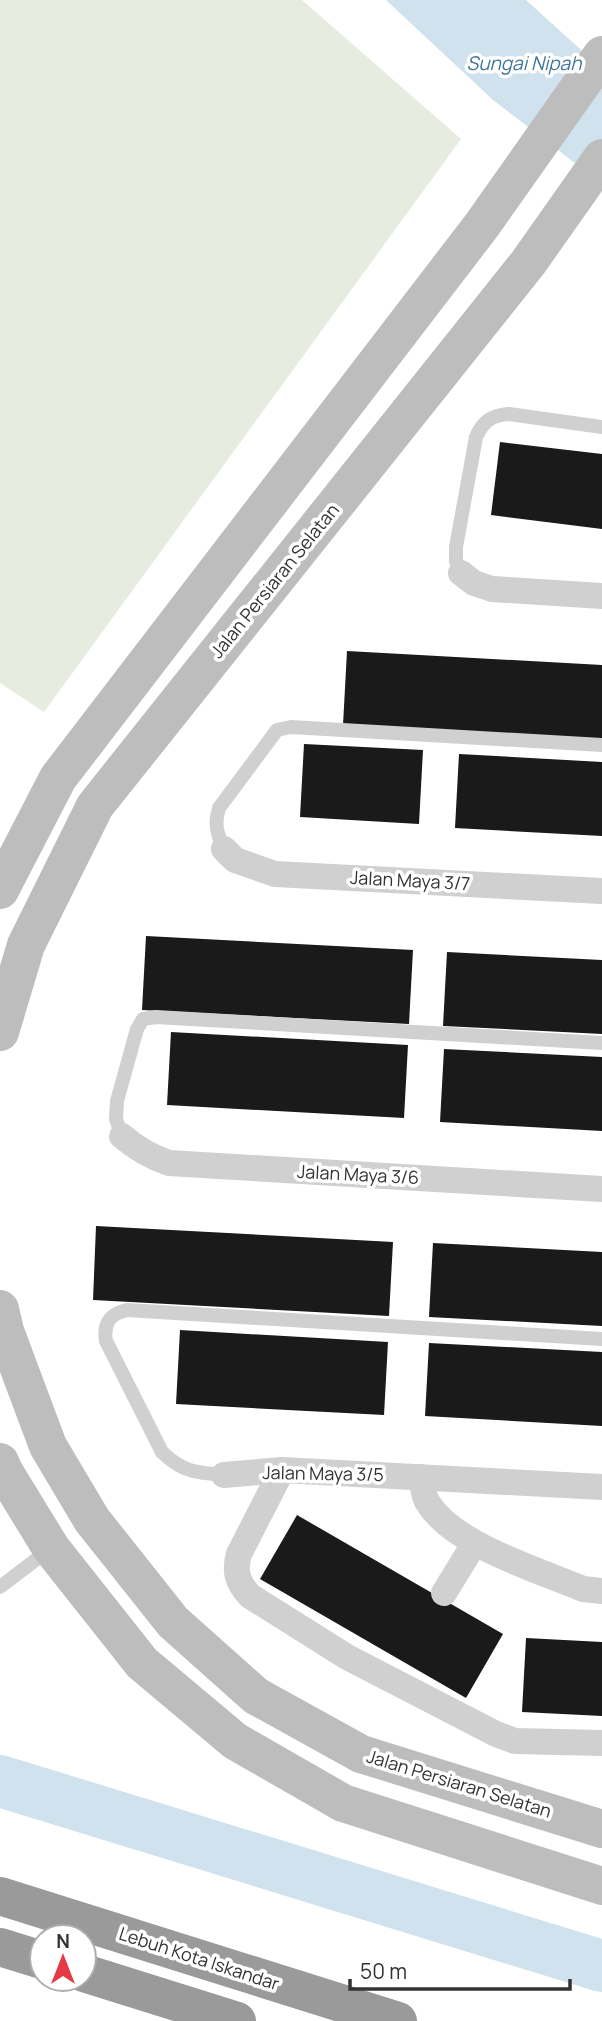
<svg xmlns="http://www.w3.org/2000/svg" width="602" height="2021" font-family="Manrope,sans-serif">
<rect width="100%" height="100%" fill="#fff"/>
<polygon fill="#e6ecdf" points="0,0 302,0 461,139 44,712 0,683"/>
<polygon fill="#cfe2ee" points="386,0 526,0 602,69 602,184 493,100"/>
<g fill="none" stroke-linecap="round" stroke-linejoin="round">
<polyline stroke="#cfe2ee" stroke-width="52" points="0,1781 602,1966"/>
</g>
<g fill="#1a1a1a">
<polygon points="500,442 602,454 602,529 491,515"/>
<polygon points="347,651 602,665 602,739 343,725"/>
<polygon points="304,744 423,750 419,824 300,817"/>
<polygon points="459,754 602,762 602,836 455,828"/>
<polygon points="146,936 413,950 409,1024 142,1010"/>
<polygon points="447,952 602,960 602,1034 443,1026"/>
<polygon points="171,1032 408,1045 404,1118 167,1105"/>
<polygon points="444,1049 602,1057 602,1131 440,1122"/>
<polygon points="96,1226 393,1242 389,1316 93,1300"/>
<polygon points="433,1243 602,1252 602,1326 429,1317"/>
<polygon points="180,1330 388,1342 384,1415 176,1404"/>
<polygon points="429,1343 602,1352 602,1426 425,1416"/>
<polygon points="297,1515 503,1634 466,1698 260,1579"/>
<polygon points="526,1638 602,1642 602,1716 522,1712"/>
</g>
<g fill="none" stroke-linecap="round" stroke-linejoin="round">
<g stroke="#d0d0d0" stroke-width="14">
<path d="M 461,573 L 456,561 L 456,547 L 476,437 C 483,421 492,415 509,414 L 602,427"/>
<path d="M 224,849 C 217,834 214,824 219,808 L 277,730 L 291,727 L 602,745"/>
<polyline points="122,1136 116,1119 117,1101 137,1029 143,1019 156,1017 602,1043"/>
<path d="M 224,1475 C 197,1473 182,1472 162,1452 L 106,1341 C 103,1323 110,1314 127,1310 L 602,1339"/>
<polyline points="0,1587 50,1549"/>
</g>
<g stroke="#d0d0d0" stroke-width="26">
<polyline points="461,573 474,583 492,589 602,596"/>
<polyline points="224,849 235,860 275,874 602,891"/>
<path d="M 122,1136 C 137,1149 151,1157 169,1163 L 602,1189"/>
<path d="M 282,1470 L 239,1554 C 234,1571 237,1582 250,1596 L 347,1657 L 496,1734 L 515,1741 L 602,1743"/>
<polyline points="224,1475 282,1470 602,1487"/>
<path d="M 421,1477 C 423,1485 423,1496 428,1503 C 454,1545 538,1570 583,1589 L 602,1591"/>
<polyline points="444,1593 474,1544"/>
</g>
<g stroke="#bdbdbd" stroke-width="38">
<polyline points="0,890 58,778 482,225 602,55"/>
<polyline points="0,1032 26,945 95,806 528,263 602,158"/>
<polyline points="0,1309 5,1331 48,1446 92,1520 173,1622 256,1696 361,1754 602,1829"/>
<polyline points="0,1462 5,1473 51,1548 142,1663 235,1741 343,1803 602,1886"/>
</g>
<g stroke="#9a9a9a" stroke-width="38">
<polyline points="0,1896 398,2021"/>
<polyline points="0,1947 42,1960"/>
<polyline points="84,1973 237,2021"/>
</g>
</g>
<g text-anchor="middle" stroke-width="7" stroke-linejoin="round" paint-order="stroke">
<g font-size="18" fill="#333" stroke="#fff">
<text transform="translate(275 581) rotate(-51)" y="6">Jalan Persiaran Selatan</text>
<text transform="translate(410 881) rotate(3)" y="6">Jalan Maya 3/7</text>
<text transform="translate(358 1175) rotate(3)" y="6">Jalan Maya 3/6</text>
<text transform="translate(323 1474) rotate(1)" y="6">Jalan Maya 3/5</text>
<text transform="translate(459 1784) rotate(17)" y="6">Jalan Persiaran Selatan</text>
<text transform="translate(199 1959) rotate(18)" y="6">Lebuh Kota Iskandar</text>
</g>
<g font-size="19" font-style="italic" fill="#3f7597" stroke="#fff">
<text x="524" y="70">Sungai Nipah</text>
</g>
</g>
<g transform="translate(63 1958)"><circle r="33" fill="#ffffff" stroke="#adadad" stroke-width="2"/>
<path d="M0-5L12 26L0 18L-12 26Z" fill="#e63946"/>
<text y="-10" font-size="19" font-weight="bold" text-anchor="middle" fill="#333333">N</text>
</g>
<path d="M350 1979v10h220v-10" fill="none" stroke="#333333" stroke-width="3.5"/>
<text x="360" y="1979" font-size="21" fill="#333333" stroke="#ffffff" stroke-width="5" paint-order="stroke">50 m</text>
</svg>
